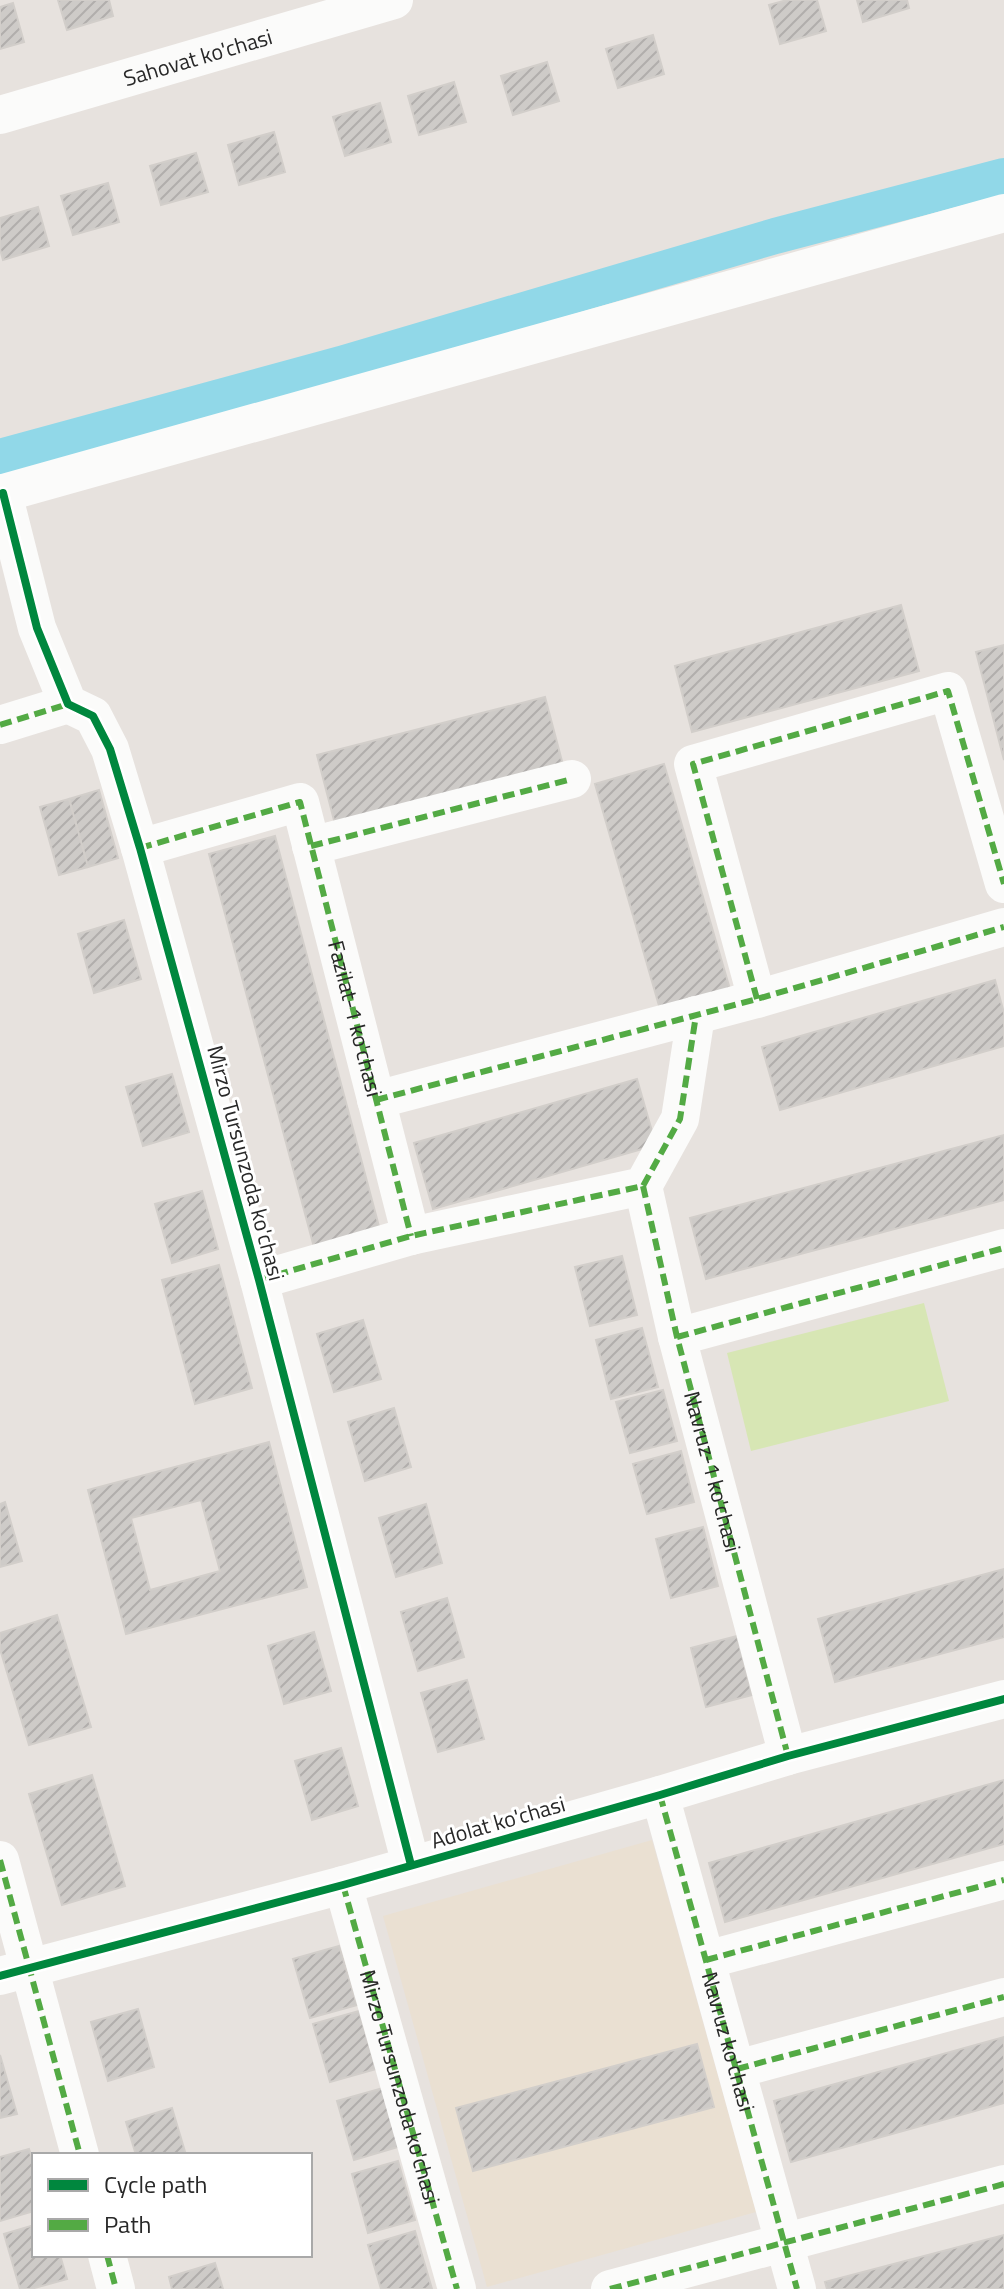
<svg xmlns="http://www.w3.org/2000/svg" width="1004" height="2289" font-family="'Titillium Web',sans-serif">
<defs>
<pattern id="building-hatch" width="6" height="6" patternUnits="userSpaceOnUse" patternTransform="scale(2)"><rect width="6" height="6" fill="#cecbc8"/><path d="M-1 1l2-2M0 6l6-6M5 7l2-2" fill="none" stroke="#b1aeac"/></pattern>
</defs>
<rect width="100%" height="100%" fill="#e7e2de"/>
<polygon fill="#eae0d2" points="652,1840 756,2212 487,2287 383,1916"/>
<polygon fill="#d7e6b4" points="924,1303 949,1401 751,1451 727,1353"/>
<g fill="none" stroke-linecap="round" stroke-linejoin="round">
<polyline stroke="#91d8e8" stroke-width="36" points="0,457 344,363 775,236 1004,176"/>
</g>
<g fill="url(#building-hatch)" stroke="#d2ceca" stroke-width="2" fill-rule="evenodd">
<polygon points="58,0 109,0 113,16 67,30"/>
<polygon points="787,0 817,0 826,31 780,44 769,5"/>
<polygon points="857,0 907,0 909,8 863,22"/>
<polygon points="13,3 24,42 0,49 0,7"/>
<polygon points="653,35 664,74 618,88 606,49"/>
<polygon points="547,62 559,101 513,115 501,76"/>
<polygon points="454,82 466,122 419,135 408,96"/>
<polygon points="380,103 391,142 345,156 333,117"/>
<polygon points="274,132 285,172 239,185 228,145"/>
<polygon points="196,153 208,192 161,205 150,166"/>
<polygon points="108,183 119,222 73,235 61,196"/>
<polygon points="38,207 49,246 3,260 0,249 0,218"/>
<polygon points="901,605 919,671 692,732 675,666"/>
<polygon points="1004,645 1004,760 976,652"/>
<polygon points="545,697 563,765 335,824 317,755"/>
<polygon points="664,764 732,996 662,1016 595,784"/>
<polygon points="99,790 118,858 88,867 69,799"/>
<polygon points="69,799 88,867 59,875 40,807"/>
<polygon points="275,836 381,1234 315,1251 209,854"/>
<polygon points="124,920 141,979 94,993 78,934"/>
<polygon points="995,980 1004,1013 1004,1046 780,1110 762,1047"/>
<polygon points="172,1074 189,1132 143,1146 126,1087"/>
<polygon points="637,1079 656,1145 433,1209 414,1143"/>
<polygon points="1004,1135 1004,1200 706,1279 690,1218"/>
<polygon points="202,1191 218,1249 172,1263 155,1204"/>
<polygon points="622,1256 637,1315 590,1326 575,1267"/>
<polygon points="219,1265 252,1388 195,1404 162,1280"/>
<polygon points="363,1320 381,1379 334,1392 317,1334"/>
<polygon points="642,1328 658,1387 611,1399 596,1340"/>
<polygon points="663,1390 677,1441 630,1453 616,1402"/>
<polygon points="394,1408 411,1467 365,1481 348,1422"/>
<path d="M 269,1442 L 307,1587 L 126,1634 L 88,1490 ZM 201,1500 L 220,1571 L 150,1590 L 131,1518 Z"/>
<polygon points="681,1451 694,1502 647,1514 633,1464"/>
<polygon points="5,1502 22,1561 0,1567 0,1504"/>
<polygon points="426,1504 442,1563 396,1577 379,1518"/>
<polygon points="703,1527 718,1586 671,1598 656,1539"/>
<polygon points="1004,1569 1004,1637 835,1682 818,1619"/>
<polygon points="447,1598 464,1657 418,1671 401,1612"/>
<polygon points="57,1615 91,1727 29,1745 0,1649 0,1633"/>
<polygon points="314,1632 331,1691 284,1704 268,1646"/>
<polygon points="737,1636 752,1695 706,1707 691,1648"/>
<polygon points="467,1680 484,1739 438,1752 421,1693"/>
<polygon points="341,1748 358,1806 312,1820 295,1761"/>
<polygon points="92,1775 125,1886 62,1905 29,1794"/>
<polygon points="1004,1780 1004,1844 725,1922 709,1863"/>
<polygon points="339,1946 357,2005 310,2018 293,1959"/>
<polygon points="138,2009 154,2067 108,2081 91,2022"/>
<polygon points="359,2011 376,2069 330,2082 313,2024"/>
<polygon points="1004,2037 1004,2103 791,2162 774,2101"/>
<polygon points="697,2044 714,2107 473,2171 456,2108"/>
<polygon points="0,2055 17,2114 0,2118"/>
<polygon points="383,2088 401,2146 354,2160 337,2101"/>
<polygon points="172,2108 186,2155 136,2155 126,2122"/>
<polygon points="29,2149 34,2165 34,2211 0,2221 0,2157"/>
<polygon points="398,2161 415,2220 368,2233 352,2174"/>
<polygon points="34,2225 34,2255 60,2255 67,2279 31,2289 20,2289 4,2234"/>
<polygon points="415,2231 432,2289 381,2289 368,2245"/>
<polygon points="1004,2235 1004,2289 827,2289 825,2282"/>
<polygon points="215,2263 223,2289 172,2289 169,2277"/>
</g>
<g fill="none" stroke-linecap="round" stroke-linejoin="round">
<g stroke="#fbfbfa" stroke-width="38">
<path id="s1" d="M 0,115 L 394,0"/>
<polyline points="3,493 37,628 68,704 93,716 110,749 140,848 259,1280 411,1865"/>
<polyline points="0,494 1004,213"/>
<polyline points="0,725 68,704"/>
<polyline points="311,846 572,779"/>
<path id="s2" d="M 140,848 L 300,802 L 411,1236"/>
<polyline points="757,999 693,764 948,691 1004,884"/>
<polyline points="376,1100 757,999 1004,927"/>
<polyline points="643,1186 677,1337 788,1756"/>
<polyline points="259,1280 411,1236 643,1186 680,1119 696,1015"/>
<polyline points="677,1337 1004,1248"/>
<path id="s3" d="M 660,1795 L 797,2289"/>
<polyline points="0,1860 80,2155"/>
<polyline points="343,1885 457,2289"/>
<polyline points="706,1960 1004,1880"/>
<polyline points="0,1976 343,1885 660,1795 788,1756 1004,1699"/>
<polyline points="737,2069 1004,1997"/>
<polyline points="107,2255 116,2289"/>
<polyline points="610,2289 1004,2184"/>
</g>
<g stroke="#53aa44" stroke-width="6" stroke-dasharray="12 6" stroke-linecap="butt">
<polyline points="0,725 68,704"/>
<polyline points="311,846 572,779"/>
<polyline points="140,848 300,802 411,1236"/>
<polyline points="757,999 693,764 948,691 1004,884"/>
<polyline points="376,1100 757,999 1004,927"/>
<path id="s4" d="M 643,1186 L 677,1337 L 788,1756"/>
<polyline points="259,1280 411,1236 643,1186 680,1119 696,1015"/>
<polyline points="677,1337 1004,1248"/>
<polyline points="660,1795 797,2289"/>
<polyline points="0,1860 80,2155"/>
<path id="s5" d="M 343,1885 L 457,2289"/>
<polyline points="706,1960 1004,1880"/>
<polyline points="737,2069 1004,1997"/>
<polyline points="107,2255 116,2289"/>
<polyline points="610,2289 1004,2184"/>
</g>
<g stroke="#fff" stroke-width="13">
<g id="cycleway">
<polyline points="3,493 37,628 68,704 93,716 110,749 140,848 259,1280 411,1865"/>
<polyline points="0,1976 343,1885 660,1795 788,1756 1004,1699"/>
</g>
</g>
<use href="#cycleway" stroke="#00873e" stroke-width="8"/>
</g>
<g text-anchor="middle" stroke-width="6" stroke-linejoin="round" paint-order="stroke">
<g font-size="22" fill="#282828" stroke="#fff">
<text dy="8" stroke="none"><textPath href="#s1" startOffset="206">Sahovat ko'chasi</textPath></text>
<text dy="8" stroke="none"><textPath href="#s2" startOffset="390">Fazilat-1 ko'chasi</textPath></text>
<text transform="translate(246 1163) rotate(75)" y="8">Mirzo Tursunzoda ko'chasi</text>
<text dy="8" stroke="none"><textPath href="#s4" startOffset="294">Navruz-1 ko'chasi</textPath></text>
<text transform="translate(498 1822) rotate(-16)" y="8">Adolat ko'chasi</text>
<text dy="8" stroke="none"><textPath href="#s3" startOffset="256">Navruz ko'chasi</textPath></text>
<text dy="8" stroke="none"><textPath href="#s5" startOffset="210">Mirzo Tursunzoda ko'chasi</textPath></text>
</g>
</g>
<rect x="32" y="2153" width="280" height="104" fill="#ffffff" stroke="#a9a9a9" stroke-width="2"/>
<rect x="48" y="2179" width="40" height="12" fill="#00873e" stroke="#a9a9a9" stroke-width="2"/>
<text x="104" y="2193" font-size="24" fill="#282828">Cycle path</text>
<rect x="48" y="2219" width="40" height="12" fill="#53aa44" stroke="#a9a9a9" stroke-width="2"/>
<text x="104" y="2233" font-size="24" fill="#282828">Path</text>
</svg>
